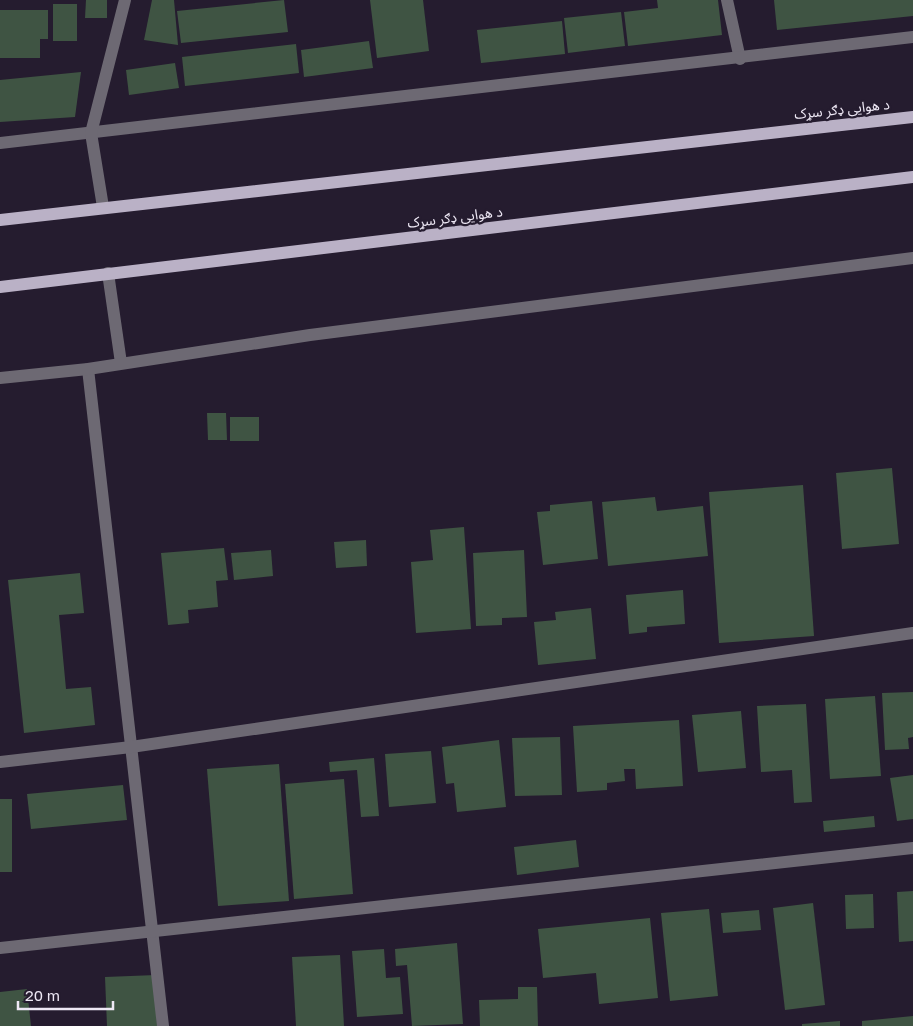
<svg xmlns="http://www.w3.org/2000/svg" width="913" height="1026" font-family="'Golos Text','Noto Sans Arabic',sans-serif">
<rect width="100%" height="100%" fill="#251c2f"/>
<g fill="#3f5443">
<polygon points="86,0 107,0 107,18 85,18"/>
<polygon points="152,0 174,0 178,45 144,40"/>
<polygon points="284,0 288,32 181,43 177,11"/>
<polygon points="370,0 423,0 429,51 377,58"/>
<polygon points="657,0 718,0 722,35 628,46 624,12 658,8"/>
<polygon points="774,0 913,0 913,16 777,30"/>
<rect x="53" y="4" width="24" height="37"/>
<polygon points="0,10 48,10 48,39 40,39 40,58 0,58"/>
<polygon points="621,12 625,46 568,53 564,18"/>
<polygon points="562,21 565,54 481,63 477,30"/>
<polygon points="369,41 373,68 304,77 301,50"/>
<polygon points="296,44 299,73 185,86 182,57"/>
<polygon points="175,63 179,88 129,95 126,70"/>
<polygon points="81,72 75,117 0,122 0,80"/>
<polygon points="207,413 226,413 227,440 208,440"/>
<rect x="230" y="417" width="29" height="24"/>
<polygon points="892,468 899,544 842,549 836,473"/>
<polygon points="803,485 814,636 719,643 709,492"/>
<polygon points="655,497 657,511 703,506 708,556 608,566 602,502"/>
<polygon points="592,501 598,559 543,565 537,512 550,511 550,505"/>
<polygon points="464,527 471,629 416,633 411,562 433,560 430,530"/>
<polygon points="366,540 367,566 336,568 334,542"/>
<polygon points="224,548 228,580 216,581 218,607 188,610 189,623 168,625 161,553"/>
<polygon points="271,550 273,576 234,580 231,553"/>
<polygon points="524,550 527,617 502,618 502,625 476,626 473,553"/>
<polygon points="80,573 84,613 59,615 66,689 91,687 95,725 24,733 8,580"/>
<polygon points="683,590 685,624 647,627 647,632 629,634 626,595"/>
<polygon points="591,608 596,659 538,665 534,622 556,620 555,612"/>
<polygon points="913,692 913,737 908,738 909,749 885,750 882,693"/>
<polygon points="875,696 881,776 830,779 825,699"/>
<polygon points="806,704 812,802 794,803 792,770 761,772 757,706"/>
<polygon points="741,711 746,768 698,772 692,715"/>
<polygon points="679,720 683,786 636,789 635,769 624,769 625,781 607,783 607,790 577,792 573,726"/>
<polygon points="560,737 562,795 515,796 512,738"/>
<polygon points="499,740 506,807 457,812 454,783 446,784 442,747"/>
<polygon points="431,751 436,803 389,807 385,754"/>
<polygon points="374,758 379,816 361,817 357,770 330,772 329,762"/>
<polygon points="279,764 289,901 218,906 207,769"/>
<polygon points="913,775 913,819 897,821 890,778"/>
<polygon points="344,779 353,894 294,899 285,784"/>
<polygon points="123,785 127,820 31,829 27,794"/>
<rect x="0" y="799" width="12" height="73"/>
<polygon points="874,816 875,827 824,832 823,821"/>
<polygon points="576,840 579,867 517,875 514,847"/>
<polygon points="913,891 913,941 899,942 897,892"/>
<polygon points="873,894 874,928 846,929 845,895"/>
<polygon points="813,903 825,1005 785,1010 773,908"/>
<polygon points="709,909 718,996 670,1001 661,913"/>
<polygon points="759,910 761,930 723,933 721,913"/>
<polygon points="650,918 658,998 599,1004 596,973 543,978 538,929"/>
<polygon points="457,943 463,1024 412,1026 407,965 396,966 395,949"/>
<polygon points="384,949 386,978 400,977 403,1014 357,1017 352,951"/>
<polygon points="340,955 344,1026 296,1026 292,957"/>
<polygon points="156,975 157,1026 107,1026 105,977"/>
<polygon points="518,987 537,987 538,1026 480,1026 479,1000 518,999"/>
<polygon points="27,989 31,1026 0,1026 0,992"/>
<polygon points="913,1016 913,1026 862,1026 862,1021"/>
<polygon points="840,1021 840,1026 802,1026 802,1024"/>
</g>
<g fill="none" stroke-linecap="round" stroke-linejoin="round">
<g stroke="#6d6973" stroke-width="12">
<polyline points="727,0 740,59"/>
<polyline points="0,143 913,37"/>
<polyline points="103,207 91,133 125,0"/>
<polyline points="108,273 121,363"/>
<polyline points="88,369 163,1026"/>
<polyline points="0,378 88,369 310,335 913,258"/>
<polyline points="0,762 131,747 913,633"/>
<polyline points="0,948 913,848"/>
</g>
<g stroke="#bab1c6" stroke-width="12">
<polyline points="0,220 913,117"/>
<polyline points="0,287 913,177"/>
</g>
</g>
<g text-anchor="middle" stroke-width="4.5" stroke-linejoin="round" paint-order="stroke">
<g font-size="14" fill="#eee8f5" stroke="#251c2f">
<text transform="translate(842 109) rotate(-6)" y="5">د هوایی ډګر سړک</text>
<text transform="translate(455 217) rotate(-7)" y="5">د هوایی ډګر سړک</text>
</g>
</g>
<path d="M18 1001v8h95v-8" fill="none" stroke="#eee8f5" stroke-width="2.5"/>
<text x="25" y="1001" font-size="15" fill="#eee8f5" stroke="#251c2f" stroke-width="4" paint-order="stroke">20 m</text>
</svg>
